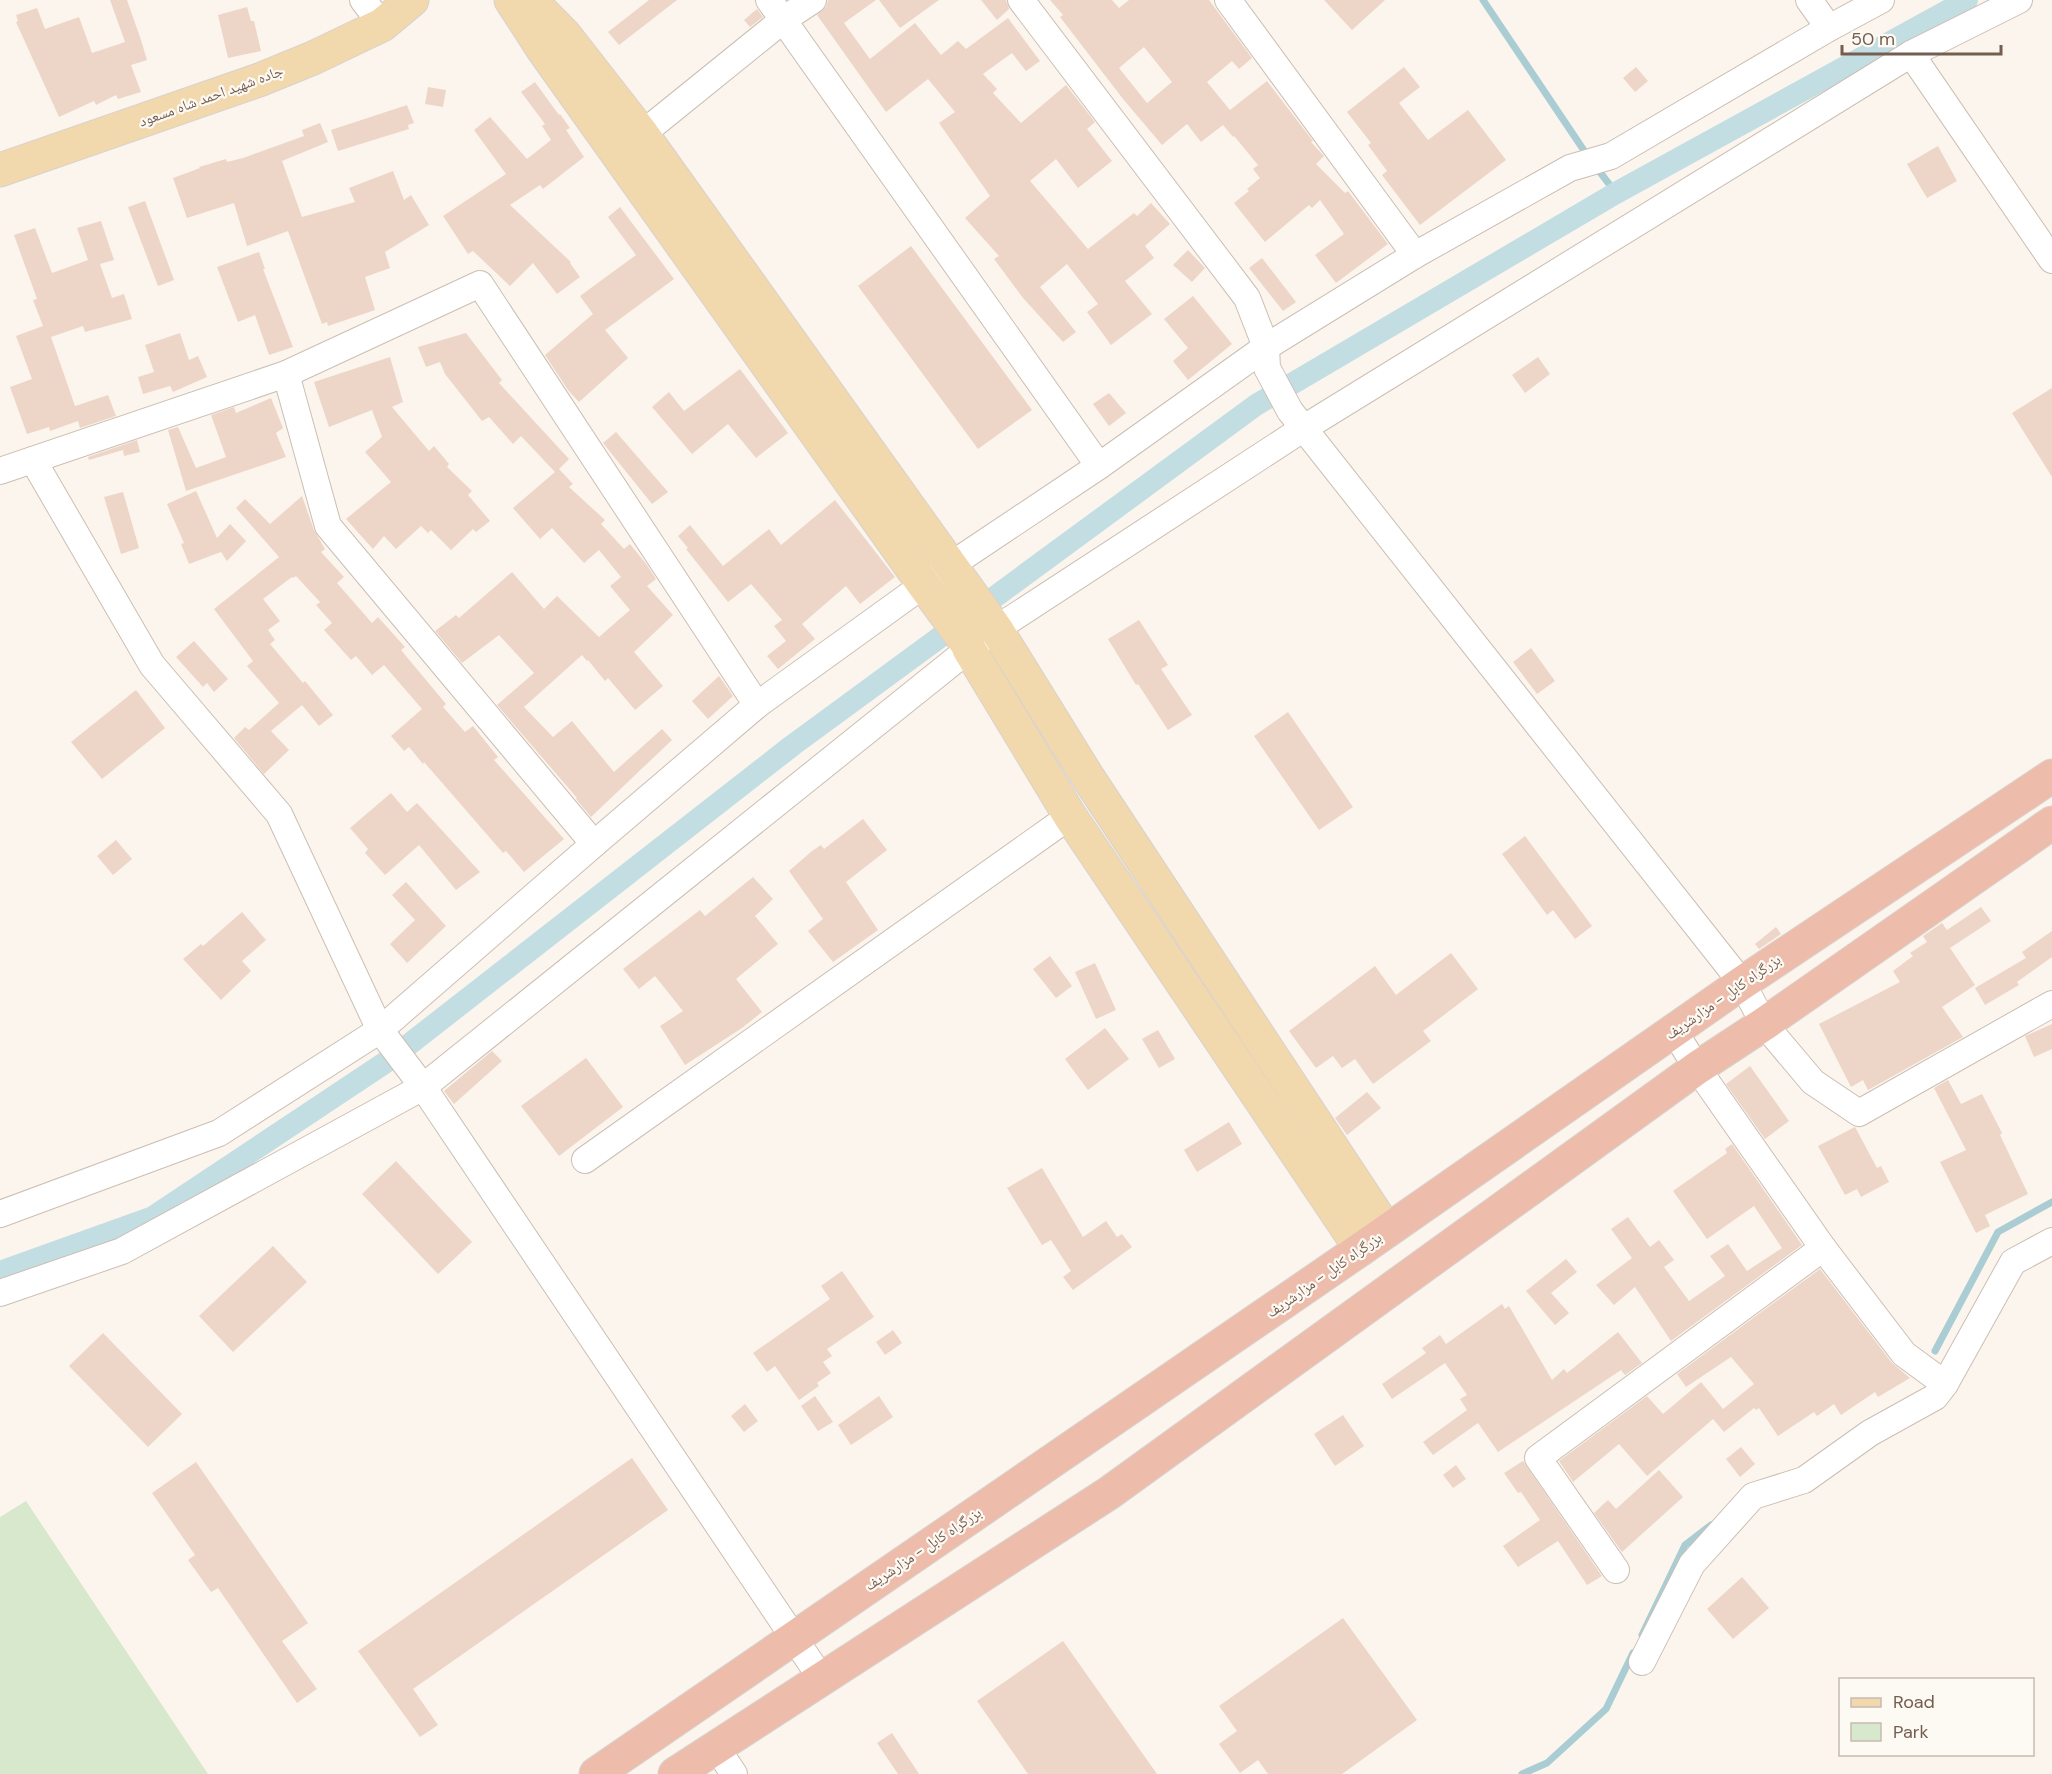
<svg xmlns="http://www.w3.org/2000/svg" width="2052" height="1774" font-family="'DM Sans','Noto Naskh Arabic',sans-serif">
<rect width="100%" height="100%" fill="#fbf5ed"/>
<polygon fill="#d7e8cc" points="26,1501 208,1774 0,1774 0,1517"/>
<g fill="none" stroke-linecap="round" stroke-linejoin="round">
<g stroke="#aacdd4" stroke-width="7">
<polyline points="1483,0 1589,158"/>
<polyline points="1596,167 1616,193"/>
<polyline points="1935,1351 1998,1232 2052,1202"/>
<polyline points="1642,1635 1685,1545 1711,1525"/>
<polyline points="1522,1774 1547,1763 1606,1709 1633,1653"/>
</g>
<polyline stroke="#c3dee3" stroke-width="22" points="0,1272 153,1217 389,1060 793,745 1256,405 1616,193 1967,0"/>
</g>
<g fill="#edd6c7" fill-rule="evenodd">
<polygon points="110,0 127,0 141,40 147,60 131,65 141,92 118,99 116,95 96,105 94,101 59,117 16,22 18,21 16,15 37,8 45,29 79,17 92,53 125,42"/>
<polygon points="649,0 677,0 619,45 608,32"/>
<polygon points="828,0 876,0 844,23 870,59 915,23 941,55 958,41 966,49 1008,18 1040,61 1026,71 1012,53 983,74 997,89 993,93 1021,123 1066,85 1095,122 1087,129 1112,161 1078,188 1056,159 1030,181 1088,249 1134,213 1137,216 1151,203 1170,224 1145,246 1154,258 1125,281 1152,314 1111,345 1087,312 1098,304 1067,264 1040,287 1076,332 1063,342 1023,298 994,259 999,256 965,218 990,196 939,123 955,112 928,79 886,112 817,15 826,7"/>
<polygon points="879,0 939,0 900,28"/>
<polygon points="981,0 1006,0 1009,9 997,20"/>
<path d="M 1050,0 L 1112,0 L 1119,8 L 1129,0 L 1209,0 L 1252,58 L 1239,69 L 1232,61 L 1207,82 L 1230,110 L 1267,81 L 1313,141 L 1311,142 L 1324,156 L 1316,164 L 1345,193 L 1348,191 L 1388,244 L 1336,283 L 1315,255 L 1344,234 L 1320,200 L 1312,208 L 1309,205 L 1265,242 L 1234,203 L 1249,191 L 1247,189 L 1260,178 L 1253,169 L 1258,165 L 1234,136 L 1233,137 L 1223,125 L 1201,142 L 1187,124 L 1162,145 L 1123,99 L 1060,17 L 1063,15 ZM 1144,47 L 1172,82 L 1147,103 L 1119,68 Z"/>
<polygon points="1324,0 1385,0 1352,30"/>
<polygon points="247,7 251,21 254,21 261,51 228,58 218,15"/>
<polygon points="757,9 763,17 750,27 744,20"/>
<polygon points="1404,67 1420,87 1399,103 1428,140 1468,110 1506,160 1420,225 1382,175 1387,171 1368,145 1371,143 1347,112"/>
<polygon points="1636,67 1648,81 1635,92 1623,78"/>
<polygon points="535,82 559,115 560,114 570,128 566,130 584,157 543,189 540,185 510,205 571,262 570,263 580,277 557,294 533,263 510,286 473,251 468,254 443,216 506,174 474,130 490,117 527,159 551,140 542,126 545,124 521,92"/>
<polygon points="428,87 446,90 443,107 425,104"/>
<polygon points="407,105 414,123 408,125 409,129 338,151 331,130"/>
<polygon points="320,123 328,142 282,161 302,217 355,202 349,188 393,171 404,200 411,195 429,225 385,252 390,268 365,277 375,310 328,326 327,322 322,324 288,231 247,246 234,203 187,218 173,178 200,168 199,167 226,159 227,162 243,158 304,136 302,130"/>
<polygon points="1938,146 1957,181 1927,198 1907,164"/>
<polygon points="145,201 174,280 158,286 128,207"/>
<polygon points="620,207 674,279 605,330 628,358 579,402 568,390 545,355 593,314 580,296 636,255 608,217"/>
<polygon points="101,221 114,260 100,264 112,298 124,294 132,319 85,332 83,326 51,337 75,406 108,395 116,416 80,428 78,421 50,431 49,427 27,434 10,387 32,379 16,336 43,326 33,300 37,299 14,235 35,228 52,273 88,260 77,228"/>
<polygon points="911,246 1032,410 978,449 858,286"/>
<polygon points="1188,250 1205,268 1192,282 1173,265"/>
<polygon points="259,252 265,269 263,269 293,347 269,355 255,315 238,322 217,267"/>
<polygon points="1262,258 1296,302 1283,311 1249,268"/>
<polygon points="1193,296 1232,344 1188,380 1173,361 1188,348 1164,319"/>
<polygon points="180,333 189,360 198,356 207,377 173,392 170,386 143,394 138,377 154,372 145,345"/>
<polygon points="466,333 502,380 499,383 569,459 559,469 573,484 569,487 605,520 601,524 624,549 630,544 647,565 656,579 647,586 673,615 634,652 663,686 635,710 608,678 605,681 588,660 587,661 582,655 524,707 553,737 572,721 614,772 662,729 672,740 591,817 576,799 577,798 497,705 534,673 499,635 462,663 435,631 456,615 459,618 512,572 544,609 557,596 599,637 630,610 610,586 621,577 599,550 584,563 552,528 540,539 513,508 555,472 521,436 513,444 489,417 482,421 445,374 440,362 426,367 418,347"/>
<polygon points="390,357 403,402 392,407 429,451 434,446 449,464 447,467 472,491 468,495 490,521 476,532 473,529 451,550 431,530 428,533 421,526 396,549 384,536 373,549 346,519 391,482 365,452 382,437 372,410 329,427 314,382"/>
<polygon points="1538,357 1550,374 1525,393 1512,375"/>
<polygon points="740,369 788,433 756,458 728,424 692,454 652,407 669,392 684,411"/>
<polygon points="2052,388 2052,477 2012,413"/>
<polygon points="1109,393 1126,413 1109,426 1093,404"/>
<polygon points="271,398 283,428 276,433 286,457 186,491 168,430 178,427 196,468 226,457 211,415 234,407 236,413"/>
<polygon points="616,432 668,492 652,504 603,443"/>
<polygon points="137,440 140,452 124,456 123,450 89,460 88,457"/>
<polygon points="196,491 217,538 230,524 246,541 227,561 221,552 189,564 181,544 184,543 167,504"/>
<polygon points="123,492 139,548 121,554 104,497"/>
<polygon points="302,496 314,530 325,549 321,552 344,577 337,583 372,623 378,617 405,647 401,650 446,704 443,707 465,732 473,726 498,757 494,760 564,839 524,872 506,851 503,853 424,762 423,764 409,747 404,751 391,736 422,709 384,665 372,675 356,656 351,660 324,630 332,623 316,605 320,602 296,576 293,578 292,577 263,599 280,621 268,630 275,640 270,644 303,683 305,681 333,715 319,726 302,705 271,731 289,750 264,774 234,738 245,727 249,730 279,703 247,666 253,661 214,609 279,557 236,508 245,499 270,524"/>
<polygon points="835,500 895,577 860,604 846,586 802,624 815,639 778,669 767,656 786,641 774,626 782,620 751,584 728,602 686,549 688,548 678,536 690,525 723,566 769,529 781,545"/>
<polygon points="1139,620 1168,665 1161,669 1192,715 1168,730 1138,684 1136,685 1108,639"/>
<polygon points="194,641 228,679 214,692 207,683 203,687 176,657"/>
<polygon points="1531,648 1555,681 1537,694 1513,662"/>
<polygon points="719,676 733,696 708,719 692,701"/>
<polygon points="136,690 165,728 102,779 71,742"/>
<polygon points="1288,712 1353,807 1319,830 1254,736"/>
<polygon points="391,793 407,812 417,803 480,872 456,890 419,845 385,875 365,853 368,849 350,828"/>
<polygon points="863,819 887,850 846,882 878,930 833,962 808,931 823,919 789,871 812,851 821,845 824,849"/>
<polygon points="1525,836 1592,926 1575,939 1553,910 1547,915 1502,854"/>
<polygon points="116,840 132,859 113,875 97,856"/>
<polygon points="753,877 773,899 755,916 778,944 736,979 762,1012 742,1028 685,1065 660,1026 683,1011 655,976 639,989 623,969 700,910 705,916"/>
<polygon points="406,882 446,926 407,963 390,944 415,920 392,895"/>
<polygon points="1981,907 1991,921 1950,948 1975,985 1942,1007 1963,1037 1868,1090 1863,1080 1851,1087 1819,1024 1900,982 1893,971 1913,956 1910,953 1927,942 1923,936 1942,923 1947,930"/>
<polygon points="242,912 266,940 242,961 251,971 221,1000 183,959 201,944 203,946"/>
<polygon points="1776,927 1781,934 1759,949 1755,944"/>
<polygon points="2052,931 2052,957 2017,982 2019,985 1985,1005 1975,988 2026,958 2022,952"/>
<polygon points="1451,953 1478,989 1423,1031 1431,1041 1373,1084 1355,1059 1342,1068 1333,1056 1316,1068 1289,1031 1375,966 1396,995"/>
<polygon points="1050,956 1072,986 1056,998 1033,969"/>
<polygon points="1095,963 1116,1010 1096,1019 1075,972"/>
<polygon points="2052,1024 2052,1049 2034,1057 2025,1036"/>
<polygon points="1105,1028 1129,1059 1088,1090 1065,1059"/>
<polygon points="1158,1030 1175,1059 1159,1068 1142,1039"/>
<polygon points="492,1051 502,1061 454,1104 444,1091"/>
<polygon points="586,1058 623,1107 559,1156 521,1106"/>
<polygon points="1750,1066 1789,1121 1765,1139 1726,1084"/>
<polygon points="1948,1080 1961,1104 1982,1094 2002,1133 2000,1135 2028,1194 1985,1215 1990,1226 1976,1233 1940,1162 1966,1150 1934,1088"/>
<polygon points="1367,1092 1381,1108 1347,1135 1335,1118"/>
<polygon points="1229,1122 1242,1144 1197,1172 1184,1150"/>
<polygon points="1855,1127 1877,1168 1881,1166 1889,1182 1861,1197 1857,1189 1845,1195 1818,1146"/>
<polygon points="1732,1144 1802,1245 1671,1341 1635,1287 1614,1305 1596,1285 1632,1258 1611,1229 1628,1217 1650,1247 1659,1240 1674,1260 1664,1267 1689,1301 1725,1276 1710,1256 1728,1244 1747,1271 1782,1248 1754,1206 1707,1239 1673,1191 1727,1153 1725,1149"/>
<polygon points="396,1161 472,1242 438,1274 362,1194"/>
<polygon points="1042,1168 1083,1237 1106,1221 1117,1237 1122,1234 1132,1247 1073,1290 1063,1277 1071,1271 1051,1240 1042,1245 1007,1188"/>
<polygon points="273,1246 307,1282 233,1352 199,1316"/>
<polygon points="1566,1259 1577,1272 1551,1293 1569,1313 1555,1325 1526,1291"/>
<polygon points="1820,1269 1892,1363 1910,1378 1878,1397 1875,1392 1841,1415 1834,1404 1817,1416 1814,1412 1778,1436 1759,1408 1756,1410 1754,1408 1724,1432 1713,1419 1647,1476 1619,1444 1573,1482 1559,1461 1647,1396 1663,1414 1701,1382 1723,1409 1754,1384 1731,1357 1686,1387 1677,1374"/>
<polygon points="842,1271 874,1317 827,1349 832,1356 823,1362 831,1373 817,1383 819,1386 799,1400 775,1366 767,1372 753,1353 830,1299 821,1286"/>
<polygon points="1502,1304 1505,1309 1509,1306 1552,1380 1564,1369 1567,1373 1618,1332 1642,1363 1625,1375 1621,1370 1498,1452 1478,1423 1433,1455 1423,1442 1467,1410 1460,1399 1467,1395 1445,1363 1392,1399 1382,1384 1426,1353 1422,1348 1440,1335 1446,1344"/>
<polygon points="893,1330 902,1343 885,1355 876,1342"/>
<polygon points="103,1333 182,1414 148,1447 69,1366"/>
<polygon points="815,1396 833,1422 818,1431 801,1406"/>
<polygon points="879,1396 893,1417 851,1445 838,1425"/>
<polygon points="745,1404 758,1421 744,1432 731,1416"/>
<polygon points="1343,1415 1364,1446 1335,1466 1314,1434"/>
<polygon points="1741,1447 1755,1464 1740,1477 1726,1459"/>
<polygon points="632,1458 668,1510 413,1689 438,1725 420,1737 358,1651"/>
<polygon points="1523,1461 1602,1576 1587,1585 1558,1541 1518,1567 1503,1546 1540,1520 1521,1492 1518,1493 1504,1473"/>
<polygon points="196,1462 308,1623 282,1641 317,1689 297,1703 218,1588 211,1592 188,1560 195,1555 152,1493"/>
<polygon points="1456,1465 1466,1479 1453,1488 1443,1475"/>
<polygon points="1659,1470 1683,1497 1622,1552 1594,1513 1608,1500 1616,1509"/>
<polygon points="1742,1577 1769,1608 1733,1639 1707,1609"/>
<polygon points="1343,1618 1417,1720 1342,1774 1268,1774 1258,1760 1240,1773 1219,1744 1237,1731 1219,1706"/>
<polygon points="1063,1641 1157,1774 1028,1774 977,1701"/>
<polygon points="892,1733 919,1774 898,1774 877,1743"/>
</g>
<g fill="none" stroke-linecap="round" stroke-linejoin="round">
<g stroke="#ccbeb3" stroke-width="28">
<g id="minor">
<polyline points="363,0 382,25"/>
<polyline points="769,0 1099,466"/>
<polyline points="1021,0 1247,298 1266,347 1267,368 1290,411 1742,983 1764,1024 1813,1082 1859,1113 2052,1004"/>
<polyline points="1228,0 1415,255"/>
<polyline points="1809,0 1829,28"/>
<polyline points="1911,54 2052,260"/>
<polyline points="642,134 783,20 813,0"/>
<polyline points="286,374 328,526 594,844"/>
<polyline points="33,460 152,665 279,814 380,1030 423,1087 821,1678"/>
<polyline points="0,471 286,374 480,284 757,705"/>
<polyline points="1674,1031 1697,1068 1823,1248 1904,1354 1945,1384"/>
<polyline points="585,1160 1070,816"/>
<polyline points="0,1214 219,1133 380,1030 594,844 757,705 951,565 1099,466 1266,347 1415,255 1570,168 1611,156 1829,28 1881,0"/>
<polyline points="0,1293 122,1251 423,1087 969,649 996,629 1304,428 1911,54 2019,0"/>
<polyline points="1616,1570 1538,1458 1823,1248"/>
<polyline points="1642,1662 1692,1564 1753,1496 1804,1480 1870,1433 1935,1397 1945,1384 2013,1262 2052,1241"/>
<polyline points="716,1747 734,1774"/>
</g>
</g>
<g stroke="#d8d2ce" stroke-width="35">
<g id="major">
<polyline points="511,0 542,48 924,585 968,645 969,649 1070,816 1361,1249"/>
<polyline points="530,0 564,34 642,134 996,629 1089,779 1387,1231"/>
<polyline points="0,170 259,80 313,58 382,25 412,0"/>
</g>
</g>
<g stroke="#d8d2ce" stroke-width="35">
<g id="highway">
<polyline points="596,1774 1361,1249 1742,983 2052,776"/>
<polyline points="675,1774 1109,1493 1697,1068 1764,1024 2052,823"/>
</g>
</g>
<use href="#minor" stroke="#fff" stroke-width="26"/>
<use href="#major" stroke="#f1d8ad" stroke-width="33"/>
<use href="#highway" stroke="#edbcab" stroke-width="33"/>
</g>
<g text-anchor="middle" stroke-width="4.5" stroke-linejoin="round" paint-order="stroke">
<g font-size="15" fill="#745e51" stroke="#fdf9f3">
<text transform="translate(211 96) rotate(-20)" y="5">جاده شهيد احمد شاه مسعود</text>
<text transform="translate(1723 997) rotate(-35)" y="5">بزرگراه کابل - مزارشریف</text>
<text transform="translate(1324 1275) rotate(-35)" y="5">بزرگراه کابل - مزارشریف</text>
<text transform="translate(923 1549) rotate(-34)" y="5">بزرگراه کابل - مزارشریف</text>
</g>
</g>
<rect x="1839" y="1678" width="195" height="78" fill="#fdf9f3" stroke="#c6bbb2" stroke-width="1.5"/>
<rect x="1851" y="1698" width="30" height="9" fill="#f1d8ad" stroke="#c6bbb2" stroke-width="1.5"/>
<text x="1893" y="1708" font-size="18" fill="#745e51">Road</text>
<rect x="1851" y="1723" width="30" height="18" fill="#d7e8cc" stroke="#c6bbb2" stroke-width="1.5"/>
<text x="1893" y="1738" font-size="18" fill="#745e51">Park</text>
<path d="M1842 45v9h159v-9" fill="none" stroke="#745e51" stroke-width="3"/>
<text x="1851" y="45" font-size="18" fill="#745e51" stroke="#fdf9f3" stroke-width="4.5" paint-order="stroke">50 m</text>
</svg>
